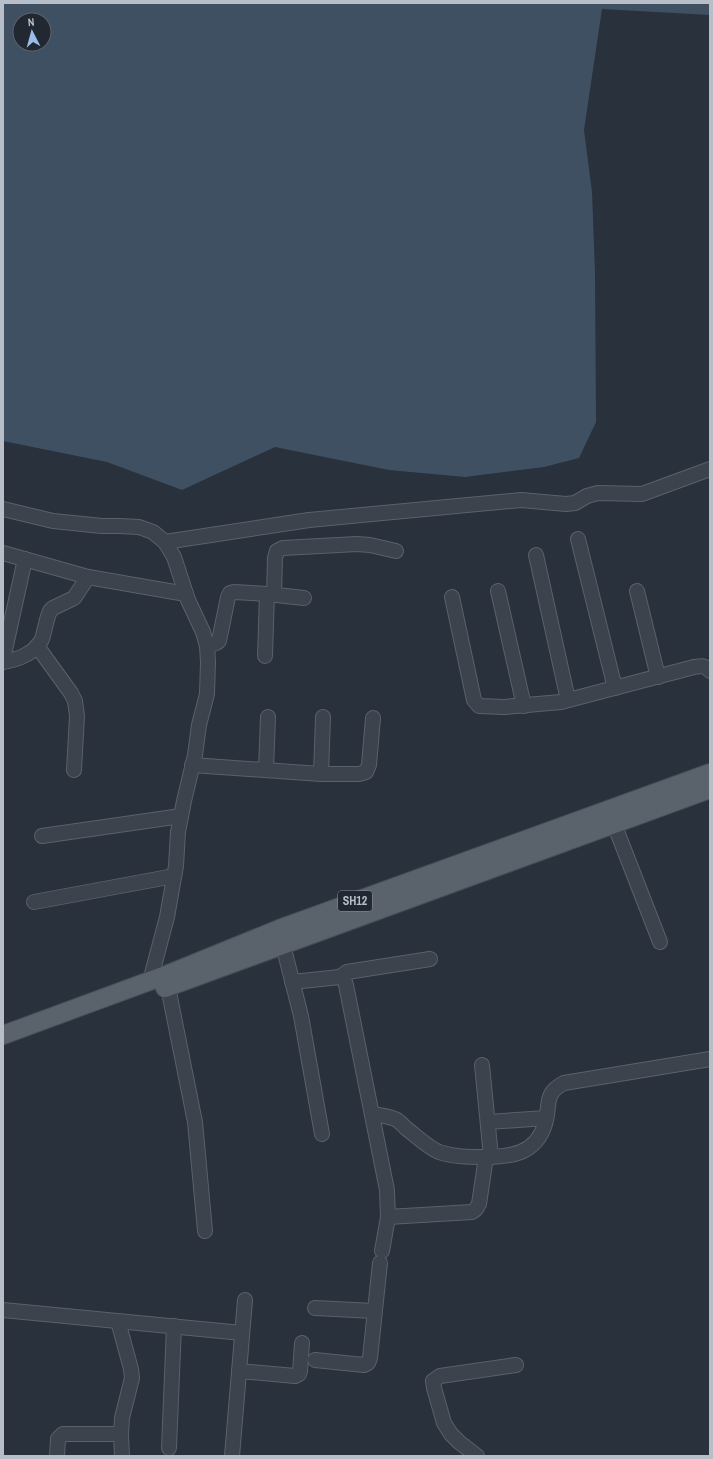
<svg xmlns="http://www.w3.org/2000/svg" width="713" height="1459" font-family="'Archivo Narrow',sans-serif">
<rect width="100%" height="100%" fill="#28313c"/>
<path fill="#405063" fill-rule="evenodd" d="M 3,3 L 710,3 L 710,15 L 602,9 L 584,130 L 592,192 L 595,272 L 596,422 L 579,458 L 544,467 L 465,477 L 389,470 L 275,447 L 182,490 L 107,462 L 3,441 ZM 20,20 L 44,20 L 44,44 L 20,44 Z"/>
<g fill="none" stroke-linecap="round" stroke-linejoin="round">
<g stroke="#5a616a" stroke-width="16">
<g id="minor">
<polyline points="3,509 53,521 102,526 120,526 139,527 153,532 165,542 174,557 188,600 203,632 207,646 208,662 207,694 199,725 195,755 184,801 178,832 176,866 167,917 150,981"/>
<polyline points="578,539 615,688"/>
<polyline points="165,542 309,520 521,500 566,504 575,503 587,496 598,493 642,494 710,469"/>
<polyline points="3,553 88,577 186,594"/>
<polyline points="536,555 568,700"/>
<polyline points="498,591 524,706"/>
<polyline points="637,591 658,677"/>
<polyline points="274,595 275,558 277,551 283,548 357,544 370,545 396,551"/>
<path d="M 452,597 L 474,700 L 479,706 L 504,707 L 561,702 L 694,667 C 701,666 705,665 710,671"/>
<polyline points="37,646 71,693 75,701 77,716 74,770"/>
<polyline points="207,646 216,643 219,641 228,597 230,593 234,592 267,594 304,598"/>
<polyline points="265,656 267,594"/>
<polyline points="3,659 25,559"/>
<path d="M 3,662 C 17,660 36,653 42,639 C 45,630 46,620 50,611 L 53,608 L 74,598 L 88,577"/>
<polyline points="192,765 321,774 359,774 366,772 369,765 373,718"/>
<polyline points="266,770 268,717"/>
<polyline points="321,774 323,717"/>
<polyline points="611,816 660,942"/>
<polyline points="42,836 181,816"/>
<polyline points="34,902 174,876"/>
<polyline points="283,945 301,1016 322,1134"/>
<polyline points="340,977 347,972 430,959"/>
<polyline points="292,982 340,977 344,979 346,985 387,1190 388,1217 382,1251"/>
<polyline points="168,987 195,1122 205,1231"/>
<polyline points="482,1065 491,1157"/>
<path d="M 372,1114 C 380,1115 388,1116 395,1119 C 400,1121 403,1126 407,1129 C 416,1136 429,1148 439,1152 C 454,1157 469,1157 484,1157 C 511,1157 536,1154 545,1124 C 551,1104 543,1094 564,1083 L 710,1059"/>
<polyline points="488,1122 546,1118"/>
<polyline points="388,1217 472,1212 476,1209 479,1204 486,1157"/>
<polyline points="315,1308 374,1311"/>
<polyline points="3,1310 242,1333"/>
<polyline points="118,1321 131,1369 132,1378 122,1418 121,1434 122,1456"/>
<polyline points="315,1360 364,1365 368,1363 370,1358 380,1263"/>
<polyline points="239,1371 295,1376 299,1374 300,1371 302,1343"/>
<polyline points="169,1448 174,1326"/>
<polyline points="57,1456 58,1439 63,1434 121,1434"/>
<polyline points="232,1456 245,1300"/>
<polyline points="477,1456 459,1442 451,1434 444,1423 434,1388 433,1381 440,1376 516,1365"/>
</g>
</g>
<g stroke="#454c56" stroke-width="20">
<g id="major">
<polyline points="165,988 710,789"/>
<polyline points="3,1035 166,975 279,929 710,773"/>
</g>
</g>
<use href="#minor" stroke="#3c434d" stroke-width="14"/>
<use href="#major" stroke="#5a626c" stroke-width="18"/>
</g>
<g text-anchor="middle" stroke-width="3" stroke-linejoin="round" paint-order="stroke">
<rect fill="#212832" stroke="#8b919a" stroke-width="1" x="338" y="891" width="34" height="20" rx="3"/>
<g font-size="12" font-weight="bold" fill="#b8bec7">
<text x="355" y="905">SH12</text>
</g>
</g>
<rect width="713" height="1459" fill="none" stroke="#b8bec7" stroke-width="8"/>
<g transform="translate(32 32) rotate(354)"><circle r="19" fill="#212832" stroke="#5d646e"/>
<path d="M0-3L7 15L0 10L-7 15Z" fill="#9abceb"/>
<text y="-6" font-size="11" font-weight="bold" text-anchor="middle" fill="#b8bec7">N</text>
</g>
</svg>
